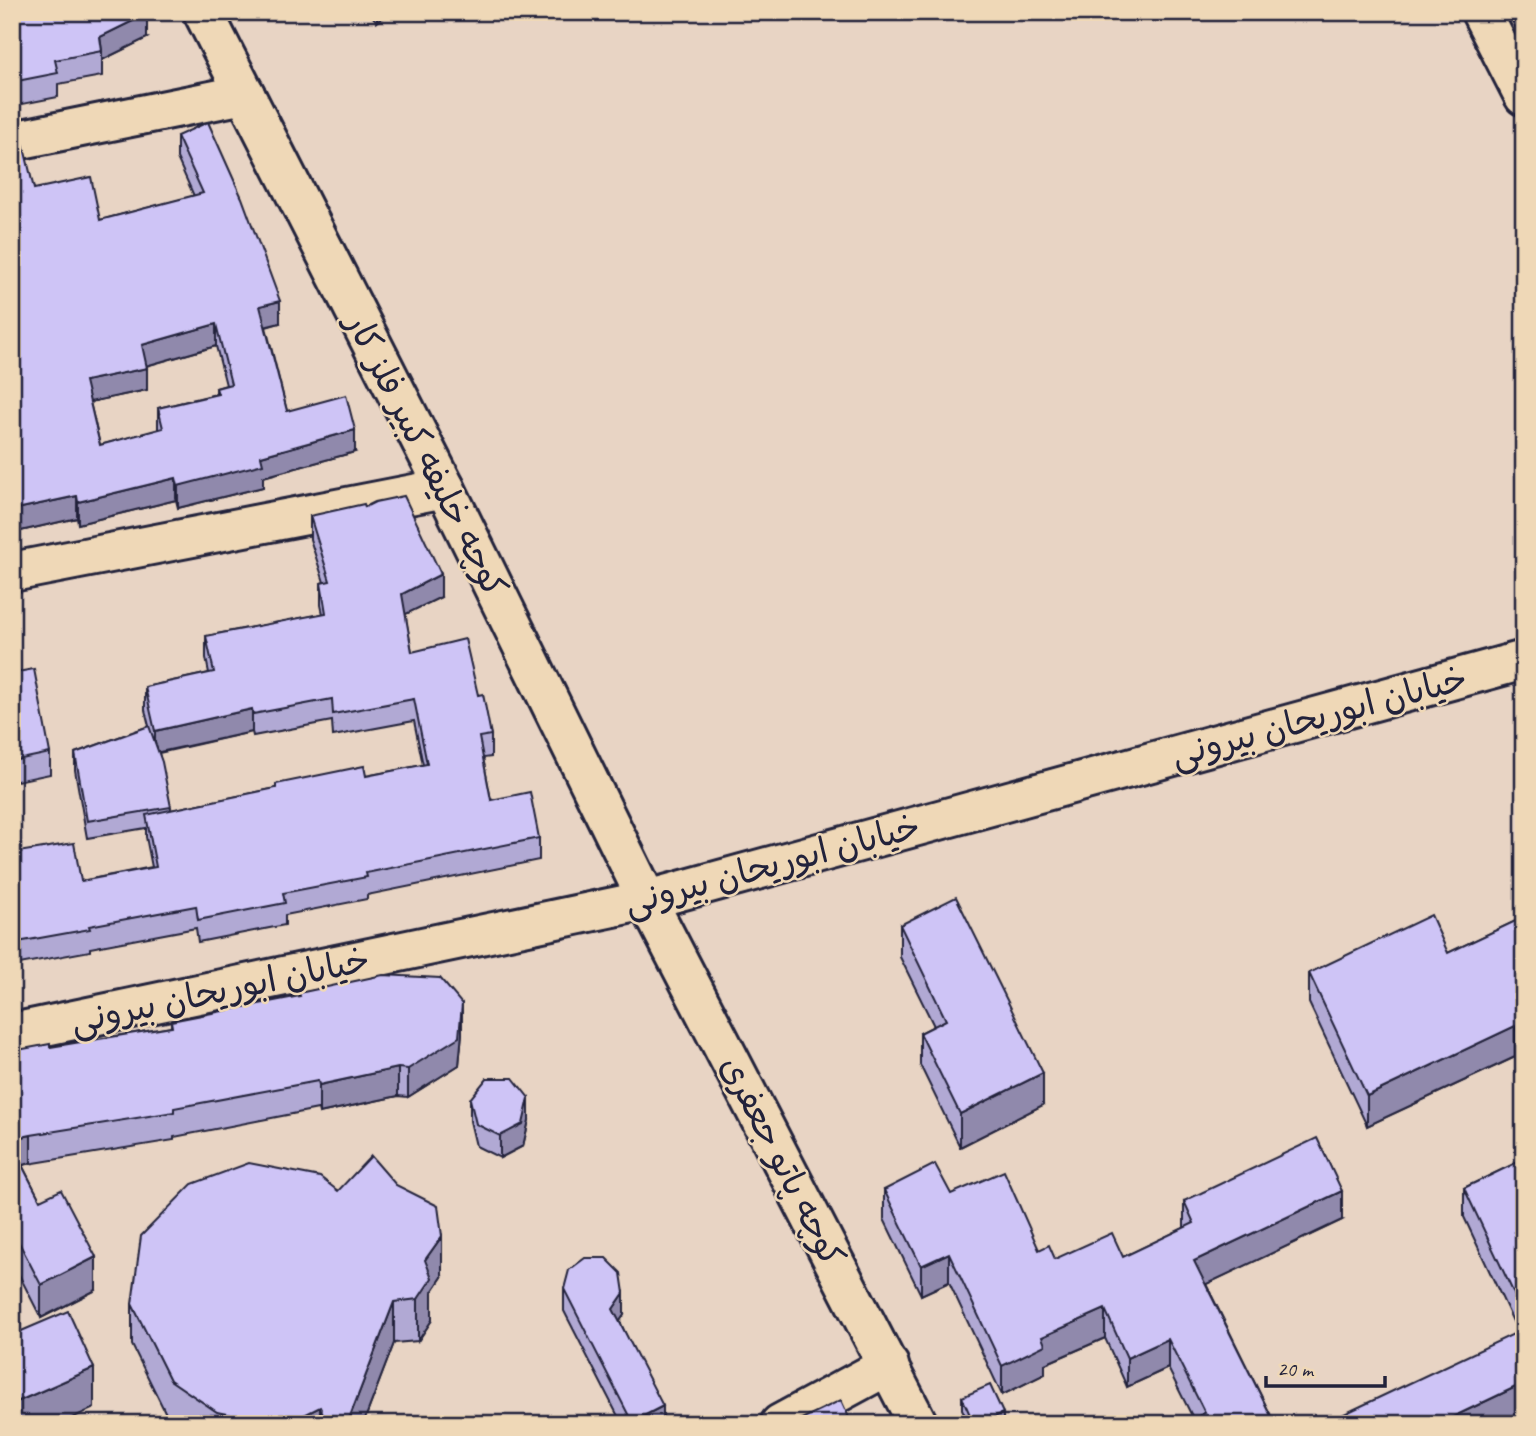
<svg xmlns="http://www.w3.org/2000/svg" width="1536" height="1436" font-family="Caveat,'Playpen Sans Arabic',sans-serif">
<rect width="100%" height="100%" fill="#e8d4c4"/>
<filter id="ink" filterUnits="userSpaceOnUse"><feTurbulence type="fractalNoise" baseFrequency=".0143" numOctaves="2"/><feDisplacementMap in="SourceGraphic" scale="14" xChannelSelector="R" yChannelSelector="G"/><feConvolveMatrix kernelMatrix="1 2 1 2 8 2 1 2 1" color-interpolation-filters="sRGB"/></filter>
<g filter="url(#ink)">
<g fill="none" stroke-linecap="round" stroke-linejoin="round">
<g stroke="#22223b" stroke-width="44">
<g id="minor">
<polyline points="203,12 445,488 647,900 918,1424"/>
<polyline points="1481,12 1524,96"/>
<polyline points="12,141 245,94"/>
<polyline points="12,572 445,488"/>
<polyline points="780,1424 889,1365"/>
</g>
</g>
<g stroke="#22223b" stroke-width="44">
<polyline id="tertiary" points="12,1033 647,900 1524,660"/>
</g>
<use href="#minor" stroke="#efd8b7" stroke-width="38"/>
<use href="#tertiary" stroke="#efd8b7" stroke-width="38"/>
</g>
<g fill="#b1a9d4" stroke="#22223b" stroke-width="2" fill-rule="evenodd">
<polygon points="12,12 147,38 102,60 102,76 58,84 58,97 12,106"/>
<polygon points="369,12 389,12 377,22"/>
<polygon points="1508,12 1524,12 1524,46"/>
<path d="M 177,136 L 280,323 L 266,327 L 287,411 L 355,452 L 263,477 L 263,487 L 178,508 L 176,500 L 78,524 L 77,518 L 12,533 L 12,142 L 34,189 L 100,220 L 194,196 L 177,158 ZM 216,346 L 226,385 L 216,388 L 216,394 L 158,408 L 158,430 L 100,445 L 90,402 L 147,390 L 146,366 Z"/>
<path d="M 365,507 L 441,597 L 405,614 L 412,652 L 478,695 L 491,735 L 491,757 L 483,758 L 491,800 L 539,838 L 539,860 L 367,895 L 367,899 L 285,915 L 285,925 L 198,942 L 196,928 L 90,948 L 90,951 L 14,965 L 14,976 L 12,977 L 12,853 L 81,881 L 152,867 L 146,837 L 146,828 L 87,838 L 75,770 L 75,753 L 149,726 L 145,710 L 145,687 L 209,673 L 206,658 L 206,636 L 323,614 L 321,605 L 321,583 L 324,582 L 310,539 L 310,516 ZM 332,721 L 333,736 L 414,721 L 423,765 L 366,776 L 276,784 L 276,788 L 171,810 L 159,753 L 252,732 L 253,736 Z"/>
<polygon points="12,673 50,753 50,774 12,782"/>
<polygon points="1524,917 1521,1069 1515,1057 1367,1126 1309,1003 1309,973 1448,953"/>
<polygon points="900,925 1043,1105 960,1147 920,1065 920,1033 934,1026 900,957"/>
<polygon points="299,993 462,1033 459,1065 408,1097 398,1096 319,1113 318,1109 174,1137 174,1140 22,1165 40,1200 96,1290 41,1318 12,1261 12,1051 50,1047 171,1027 171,1021 299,997"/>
<polygon points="470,1099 529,1120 523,1146 500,1158 476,1146 470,1121"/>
<polygon points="1524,1159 1524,1412 1518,1332 1464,1217 1464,1188"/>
<polygon points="884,1190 951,1194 1039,1250 1055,1259 1123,1257 1184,1228 1184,1201 1342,1220 1206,1284 1275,1424 1193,1418 1168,1368 1127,1387 1105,1338 1045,1364 1045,1374 1002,1395 949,1282 921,1295 884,1219"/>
<polygon points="442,1277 432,1292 432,1320 418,1341 394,1343 363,1424 172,1424 170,1422 132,1345 132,1304"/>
<polygon points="564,1289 624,1315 620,1321 663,1424 622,1424 564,1311"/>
<polygon points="962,1397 1003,1424 969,1424 962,1409"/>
</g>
<g fill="#9089ac" stroke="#22223b" stroke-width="2">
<polygon points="377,12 389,12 377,22"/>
<polygon points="147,14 147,38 102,60 102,51 100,37"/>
<polygon points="280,301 280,323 260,328 260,306"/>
<polygon points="216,324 216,346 142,367 142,345"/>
<polygon points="147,368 147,390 85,403 85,381"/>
<polygon points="355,430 355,452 263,477 263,487 178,508 178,486 261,456"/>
<polygon points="176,478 176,500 78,524 78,502"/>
<polygon points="77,496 77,518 12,533 12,510"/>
<polygon points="441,574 441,597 402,616 402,594"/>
<polygon points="252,709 252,732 155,753 155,731"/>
<polygon points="462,1004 462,1033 459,1065 408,1097 408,1069"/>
<polygon points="1515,1026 1515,1057 1367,1126 1367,1096"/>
<polygon points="1524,1037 1524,1067 1521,1069 1521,1038"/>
<polygon points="398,1068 398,1096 319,1113 319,1085"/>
<polygon points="1043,1073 1043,1105 960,1147 960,1114"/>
<polygon points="529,1098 529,1120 523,1146 500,1158 500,1136"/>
<polygon points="31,1135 31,1163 12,1168 12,1139"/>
<polygon points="1342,1191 1342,1220 1194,1290 1194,1261"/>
<polygon points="442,1236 442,1277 432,1292 432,1320 418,1341 418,1299 425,1260"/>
<polygon points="949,1253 949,1282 921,1295 921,1266"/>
<polygon points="96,1257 96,1290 41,1318 41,1285"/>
<polygon points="624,1293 624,1315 613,1331 613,1309"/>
<polygon points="394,1302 394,1343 363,1424 347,1424"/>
<polygon points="1105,1309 1105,1338 1045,1364 1045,1374 1002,1395 1002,1366 1042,1337"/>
<polygon points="1168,1339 1168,1368 1127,1387 1127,1358"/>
<polygon points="94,1368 94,1408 59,1424 12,1424 12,1404"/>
<polygon points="1524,1383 1524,1412 1500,1424 1438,1424"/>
<polygon points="663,1406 663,1424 632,1424 632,1422"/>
<polygon points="320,1407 320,1424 286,1424"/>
<polygon points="1003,1413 1003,1424 978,1424"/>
</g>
<g fill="#cec4f6" stroke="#22223b" stroke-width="2" fill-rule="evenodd">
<polygon points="12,12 146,12 147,14 100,37 102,51 55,60 58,73 12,82"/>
<polygon points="1519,12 1524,12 1524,22"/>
<path d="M 208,122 L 242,198 L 280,301 L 260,306 L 287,411 L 346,395 L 355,430 L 261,456 L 263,464 L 178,486 L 176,478 L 78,502 L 77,496 L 12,510 L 12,142 L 22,139 L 34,189 L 91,177 L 100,220 L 203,193 L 177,136 ZM 216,324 L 231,384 L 216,388 L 218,394 L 158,408 L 163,428 L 100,445 L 85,381 L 147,368 L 142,345 Z"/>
<polygon points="404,496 441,574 402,594 412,652 465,639 478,695 483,694 491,735 479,737 491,800 530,792 539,838 366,873 367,877 283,893 285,903 198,920 196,906 89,926 90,929 12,943 12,853 74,843 81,881 156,867 146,815 276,788 276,784 364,766 366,776 427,764 414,699 333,714 332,699 253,714 252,709 155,731 145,687 214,672 206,636 326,613 321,583 330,581 310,516 364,504 365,507 375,502"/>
<polygon points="34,669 50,753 12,761 12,673"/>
<polygon points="149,726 162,762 171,807 87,821 75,753"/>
<polygon points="956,897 1043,1073 960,1114 920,1033 946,1020 900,925"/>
<polygon points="1431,915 1448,953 1524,917 1524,1037 1521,1038 1515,1026 1367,1096 1309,973"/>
<polygon points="383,975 440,978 462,1004 459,1037 408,1069 398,1068 319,1085 318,1081 174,1108 174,1112 31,1135 12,1139 12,1051 50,1044 50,1047 172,1027 171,1021 300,996 299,993"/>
<polygon points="487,1078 513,1078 529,1098 523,1124 500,1136 476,1124 470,1099"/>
<polygon points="1317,1138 1342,1191 1194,1261 1275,1424 1181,1424 1205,1413 1168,1339 1127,1358 1105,1309 1042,1337 1045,1345 1002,1366 949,1253 921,1266 884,1190 935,1164 951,1194 1004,1171 1039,1250 1049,1245 1055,1259 1112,1233 1123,1257 1194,1223 1184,1201"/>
<polygon points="12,1146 40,1200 61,1190 96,1257 41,1285 12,1229"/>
<polygon points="371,1156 396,1185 438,1206 442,1236 425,1260 432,1278 418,1299 394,1302 347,1424 328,1424 320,1407 286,1424 274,1424 217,1412 170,1380 132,1304 141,1236 192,1184 249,1163 320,1177 338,1191"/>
<polygon points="1524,1159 1524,1315 1464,1188"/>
<polygon points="585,1258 606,1258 621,1273 624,1293 613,1309 663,1406 632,1422 564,1289 569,1270"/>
<polygon points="68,1311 94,1368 12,1404 12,1335"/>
<polygon points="1524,1329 1524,1383 1438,1424 1323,1424"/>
<polygon points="990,1385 1003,1413 978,1424 974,1424 962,1397"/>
<polygon points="841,1400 852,1424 791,1424"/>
</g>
</g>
<g text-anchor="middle" stroke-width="5" stroke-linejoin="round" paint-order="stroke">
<g font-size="35" fill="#22223b" stroke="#efd8b7">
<text transform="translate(427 455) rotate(63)" y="12">کوچه خلیفه کبیر فلز کار</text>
<text transform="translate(1319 716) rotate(-15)" y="12">خیابان ابوریحان بیرونی</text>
<text transform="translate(772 864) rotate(-15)" y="12">خیابان ابوریحان بیرونی</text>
<text transform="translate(220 990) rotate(-12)" y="12">خیابان ابوریحان بیرونی</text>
<text transform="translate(783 1161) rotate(63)" y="12">کوچه پاتو جعفری</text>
</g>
</g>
<rect width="1536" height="1436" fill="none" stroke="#efd8b7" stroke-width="42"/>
<rect x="21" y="21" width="1494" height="1394" fill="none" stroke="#22223b" stroke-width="2.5" filter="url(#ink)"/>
<path d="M1266 1376v10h119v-10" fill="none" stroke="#22223b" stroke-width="3.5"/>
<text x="1277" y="1376" font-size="21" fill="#22223b" stroke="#efd8b7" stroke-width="5" paint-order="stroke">20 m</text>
</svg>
